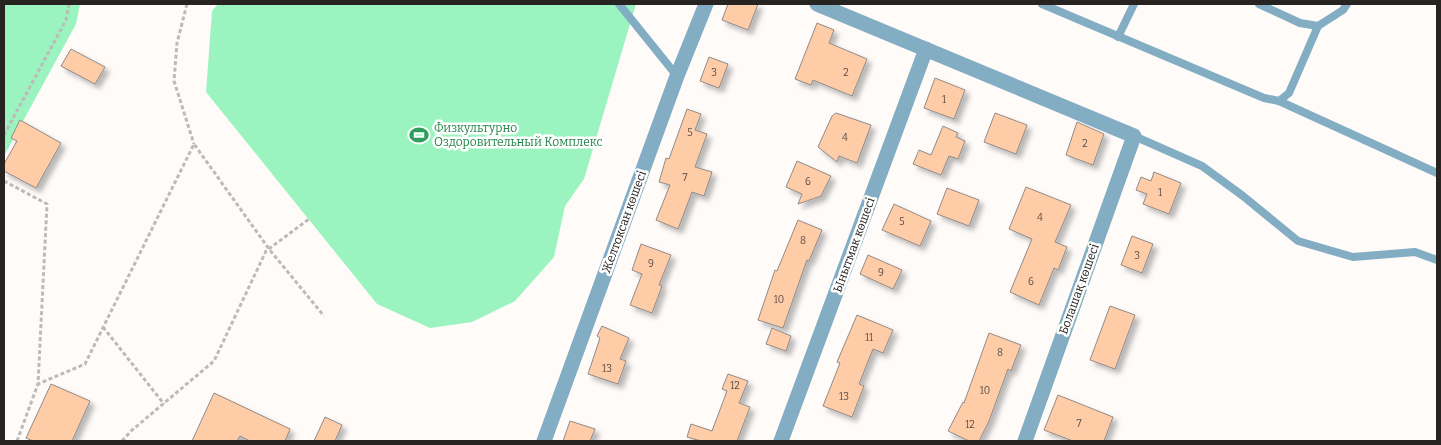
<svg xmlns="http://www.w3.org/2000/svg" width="1441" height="445" font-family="Bitter,serif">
<defs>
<filter id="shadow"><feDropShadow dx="4.5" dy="4.5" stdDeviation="2.5" flood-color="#0004"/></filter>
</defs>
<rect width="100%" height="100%" fill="#fefbf9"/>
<g fill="#9bf4bf">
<polygon points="4,4 80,4 76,24 4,156"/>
<polygon points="218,4 636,4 584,179 565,206 554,257 515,301 472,322 430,328 377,304 206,92 212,11"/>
</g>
<g fill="#ffcca8" stroke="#918a86" filter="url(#shadow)">
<polygon points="728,4 758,4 748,30 722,20"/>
<polygon points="817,23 834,30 829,43 867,59 852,96 813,80 811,85 795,79"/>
<polygon points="71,49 105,67 95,84 61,66"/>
<polygon points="709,57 728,64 719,88 700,81"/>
<polygon points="935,78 965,90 954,119 924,108"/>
<polygon points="687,109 701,114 695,130 707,134 695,167 712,172 704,196 692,192 678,229 656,220 670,185 659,182 666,158 669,159"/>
<polygon points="836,113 871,125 857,163 839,156 837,162 818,147 832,116"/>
<polygon points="995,113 1027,125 1016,154 984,142"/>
<polygon points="20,120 61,143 36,188 4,171 4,164 17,141 11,138"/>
<polygon points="1077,122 1104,134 1093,165 1066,155"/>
<polygon points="943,126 958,133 956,137 965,141 958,159 949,156 941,175 913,164 919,150 931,155"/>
<polygon points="797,161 831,176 821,196 798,204 802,194 786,187"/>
<polygon points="1154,172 1181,183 1169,214 1143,204 1147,194 1136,190 1141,177 1151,181"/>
<polygon points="1026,187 1071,205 1055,242 1067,247 1058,270 1054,268 1039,305 1010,292 1032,239 1009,229"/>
<polygon points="947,188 979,200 969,226 937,214"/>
<polygon points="894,204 931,221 920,246 882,230"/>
<polygon points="798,220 822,230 809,261 807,260 783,328 758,320 775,270 777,271"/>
<polygon points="1132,236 1153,244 1142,273 1121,265"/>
<polygon points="641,244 671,255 659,285 662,286 652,313 630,305 642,274 632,270"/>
<polygon points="868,255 902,270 893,289 860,274"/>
<polygon points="1110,306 1135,315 1115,369 1090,360"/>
<polygon points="857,315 893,330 883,353 873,349 859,384 864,386 852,417 823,406 840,363 837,362"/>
<polygon points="602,326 629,338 620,359 626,361 618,384 588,374 600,338 597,336"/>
<polygon points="772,328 791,336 786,351 766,344"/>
<polygon points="989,333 1021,345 1011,371 1008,369 989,421 979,441 969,441 948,431 963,402 964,403"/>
<polygon points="728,374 748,381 739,403 750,407 737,441 701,441 687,437 691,424 712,431 727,391 722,389"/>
<polygon points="51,384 90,401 72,441 33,441 26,438"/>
<polygon points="214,393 290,429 285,441 250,441 240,436 237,441 192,441"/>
<polygon points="1058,395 1113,417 1104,441 1073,441 1044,430"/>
<polygon points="325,417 342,425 335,441 314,441"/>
<polygon points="570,421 595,429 590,441 563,441"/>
</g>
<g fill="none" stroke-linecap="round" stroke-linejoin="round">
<g stroke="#bdbab8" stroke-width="3" stroke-dasharray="4 2.5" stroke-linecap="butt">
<polyline points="187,4 177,43 174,81 194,144"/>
<polyline points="223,4 224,5"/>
<polyline points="4,135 66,20 69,4"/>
<polyline points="4,181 47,204 38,384 85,364 194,144 269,249 324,316"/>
<polyline points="103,327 164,404"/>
<polyline points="17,441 38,384"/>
<polyline points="122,441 131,431 214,361 266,251 309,219"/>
</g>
<g stroke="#82adc3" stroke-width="8">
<polyline points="619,4 677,76"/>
<polyline points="1042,4 1264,98 1279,101 1289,93 1318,26"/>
<polyline points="1259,4 1300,23 1318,26 1343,10 1347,4"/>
<polyline points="1118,37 1134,4"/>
<polyline points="1279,101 1437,173"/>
<polyline points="1134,136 1202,166 1243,196 1298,241 1353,257 1415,252 1437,260"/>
</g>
<g stroke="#82adc3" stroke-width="15">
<polyline points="817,4 1134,136 1025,441"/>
<polyline points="544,441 677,76 706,4"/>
<polyline points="781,441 926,49"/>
</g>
</g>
<defs>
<g id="stadium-bare" transform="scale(1.5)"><path d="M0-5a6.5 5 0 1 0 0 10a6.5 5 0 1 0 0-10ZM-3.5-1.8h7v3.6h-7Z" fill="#2e9e5b" stroke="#fff" stroke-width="2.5" paint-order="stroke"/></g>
</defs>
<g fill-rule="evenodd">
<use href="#stadium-bare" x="419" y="135"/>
</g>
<g text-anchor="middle" stroke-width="5" stroke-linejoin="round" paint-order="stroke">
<g font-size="10" fill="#5c4d43">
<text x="714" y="76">3</text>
<text x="846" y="76">2</text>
<text x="944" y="103">1</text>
<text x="690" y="136">5</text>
<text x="845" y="141">4</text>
<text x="1085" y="147">2</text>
<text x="685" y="181">7</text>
<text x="808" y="185">6</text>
<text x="1160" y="196">1</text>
<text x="1040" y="221">4</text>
<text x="902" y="225">5</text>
<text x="803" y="244">8</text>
<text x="1137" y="259">3</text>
<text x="651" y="267">9</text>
<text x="881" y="276">9</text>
<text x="1031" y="285">6</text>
<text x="779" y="303">10</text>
<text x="869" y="341">11</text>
<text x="1000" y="356">8</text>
<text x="607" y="372">13</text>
<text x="735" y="389">12</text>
<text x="985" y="394">10</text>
<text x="844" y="400">13</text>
<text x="1079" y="427">7</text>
<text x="970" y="428">12</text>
</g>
<g font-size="12" fill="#27864d" stroke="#fff" text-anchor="start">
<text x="434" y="132">Физкультурно<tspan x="434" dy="14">Оздоровительный Комплекс</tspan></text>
</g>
<g font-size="12" fill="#262321" stroke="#fff">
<text transform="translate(624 222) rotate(-70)" y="4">Желтоксан көшесі</text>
<text transform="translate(854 245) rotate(-70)" y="4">Ынытмак көшесі</text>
<text transform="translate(1079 289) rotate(-70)" y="4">Болашақ көшесі</text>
</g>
</g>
<rect width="1441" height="445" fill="none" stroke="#262321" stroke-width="10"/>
</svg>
